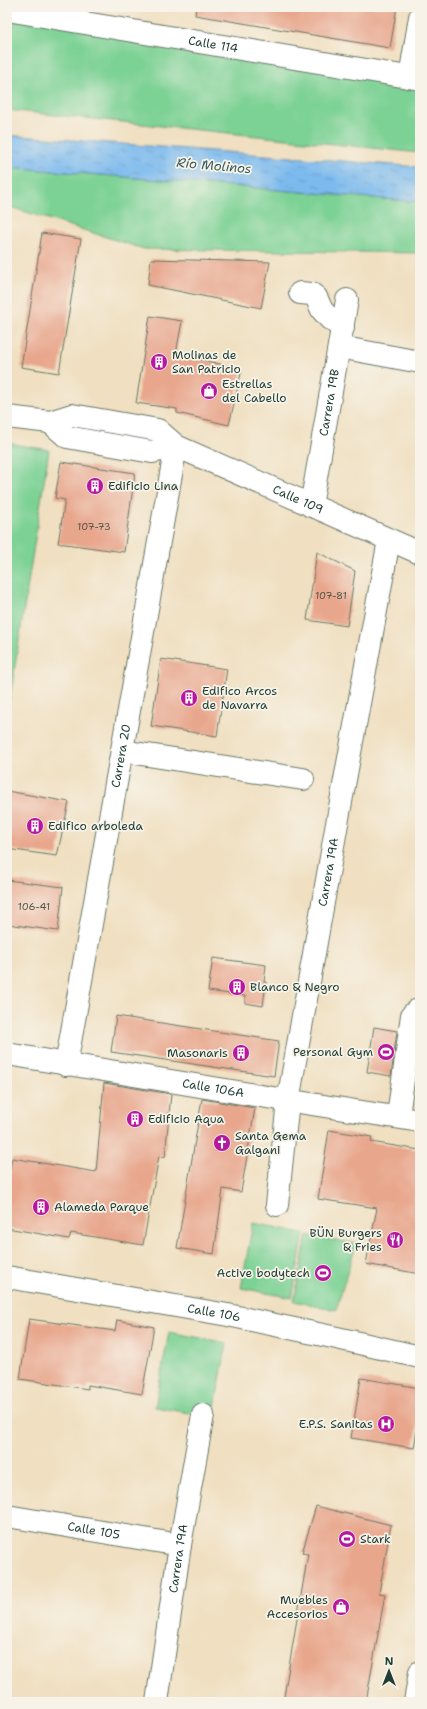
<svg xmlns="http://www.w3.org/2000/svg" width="427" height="1709" font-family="'Shantell Sans',sans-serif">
<defs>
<pattern id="water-ripples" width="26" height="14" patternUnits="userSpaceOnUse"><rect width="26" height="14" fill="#7bbaee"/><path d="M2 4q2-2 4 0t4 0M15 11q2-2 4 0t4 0" fill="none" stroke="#6498c2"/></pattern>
</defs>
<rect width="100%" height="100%" fill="#f7f3e8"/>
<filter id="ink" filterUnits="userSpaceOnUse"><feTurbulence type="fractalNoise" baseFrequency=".025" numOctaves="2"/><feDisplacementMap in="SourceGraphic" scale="8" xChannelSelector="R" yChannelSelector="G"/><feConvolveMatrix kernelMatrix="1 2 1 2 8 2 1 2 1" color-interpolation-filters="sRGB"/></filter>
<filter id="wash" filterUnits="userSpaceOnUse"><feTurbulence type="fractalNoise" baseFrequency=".012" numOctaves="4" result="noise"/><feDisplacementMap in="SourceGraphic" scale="16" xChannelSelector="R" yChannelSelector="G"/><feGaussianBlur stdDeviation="0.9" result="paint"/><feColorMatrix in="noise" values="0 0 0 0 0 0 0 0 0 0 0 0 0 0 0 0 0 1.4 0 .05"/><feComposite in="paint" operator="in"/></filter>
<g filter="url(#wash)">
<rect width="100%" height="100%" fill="#f0dfc0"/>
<g fill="#7cd194" stroke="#4e8764">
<polygon points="7,14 420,85 420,153 7,110"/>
<polygon points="7,167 420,202 420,253 144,249 7,206"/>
<polygon points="7,443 49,450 7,717"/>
<polygon points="253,1223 304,1233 292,1298 241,1288"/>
<polygon points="307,1235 356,1244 336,1310 294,1301"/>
<polygon points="169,1332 227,1343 213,1417 155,1407"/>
</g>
<polygon fill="url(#water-ripples)" stroke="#4d7c91" points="7,135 420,167 420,202 7,167"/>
<g id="blocks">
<g fill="#e8a68c">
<polygon points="196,7 397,7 390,48 195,15"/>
<polygon points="42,233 81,239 59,373 21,367"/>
<polygon points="151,259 270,262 261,308 148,285"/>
<polygon points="150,316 182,321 176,354 242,369 229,425 177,413 177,409 136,403"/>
<polygon points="61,462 135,473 124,552 58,543 65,500 55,498"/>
<polygon points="317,552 355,571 347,626 307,620"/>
<polygon points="161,659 227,669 217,736 151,726"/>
<polygon points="7,791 69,802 57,856 7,849"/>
<polygon points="7,880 63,887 58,931 7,924"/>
<polygon points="213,958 266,965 264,982 266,982 263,1006 245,1003 245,996 208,991"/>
<polygon points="116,1016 279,1041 274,1076 111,1052"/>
<polygon points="374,1027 397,1031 391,1076 367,1072"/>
<polygon points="104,1083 171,1094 165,1157 159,1156 143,1245 71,1233 69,1239 7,1228 7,1186 12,1158 96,1172"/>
<polygon points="202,1099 255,1108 241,1192 223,1189 214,1254 177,1248"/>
<polygon points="329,1130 372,1137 371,1142 420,1150 420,1274 366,1264 377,1208 318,1199"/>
<polygon points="29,1319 115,1331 117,1320 154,1327 142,1394 88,1385 88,1389 20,1379"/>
<polygon points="361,1378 420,1388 420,1411 414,1448 351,1438"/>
<polygon points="316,1506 391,1525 379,1593 385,1594 366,1702 283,1702 308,1554 302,1553"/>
</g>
</g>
</g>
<g filter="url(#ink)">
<use href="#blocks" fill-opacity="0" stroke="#687665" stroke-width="1"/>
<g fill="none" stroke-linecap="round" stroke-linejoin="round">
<g stroke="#687665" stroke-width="24">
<g id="minor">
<path id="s1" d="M 7,10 L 420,79"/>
<polyline points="410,77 420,17"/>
<polyline points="300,293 312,294 316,297 322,310 330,319 343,328"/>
<polyline points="339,347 420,362"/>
<path id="s2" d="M 7,417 L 50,422 L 72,415 L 158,430 L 176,446 L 420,553"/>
<polyline points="50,422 67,437 152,452 176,446"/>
<path id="s3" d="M 311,506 L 347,300"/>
<polyline points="122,751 303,779"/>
<path id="s4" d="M 7,1054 L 273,1098 L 420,1121"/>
<path id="s5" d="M 66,1065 L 176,446"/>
<polyline points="398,1116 412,1015 416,1011 420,1010"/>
<path id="s6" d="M 277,1205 L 288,1101 L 336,829 L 389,540"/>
<path id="s7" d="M 7,1516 L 180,1545"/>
<path id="s8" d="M 157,1702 L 180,1545 L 203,1415"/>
</g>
</g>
<g stroke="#687665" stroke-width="24">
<g id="major">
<path id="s9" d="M 7,1277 L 228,1315 L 337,1338 L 420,1357"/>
<polyline points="415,1702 420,1672"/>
</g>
</g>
<use href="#minor" stroke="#fff" stroke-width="22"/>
<use href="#major" stroke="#fff" stroke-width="22"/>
</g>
</g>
<defs>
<g id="building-disc" transform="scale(0.9)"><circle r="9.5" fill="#b5179e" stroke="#f7f3e8"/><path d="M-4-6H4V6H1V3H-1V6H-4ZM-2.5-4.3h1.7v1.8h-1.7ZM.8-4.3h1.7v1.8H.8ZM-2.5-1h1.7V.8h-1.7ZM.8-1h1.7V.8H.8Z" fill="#fff"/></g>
<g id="shop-disc" transform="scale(0.9)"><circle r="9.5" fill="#b5179e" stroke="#f7f3e8"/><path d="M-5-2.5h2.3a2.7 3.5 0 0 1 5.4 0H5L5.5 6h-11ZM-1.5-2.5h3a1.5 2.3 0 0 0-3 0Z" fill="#fff"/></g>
<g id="stadium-disc" transform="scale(0.9)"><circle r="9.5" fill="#b5179e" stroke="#f7f3e8"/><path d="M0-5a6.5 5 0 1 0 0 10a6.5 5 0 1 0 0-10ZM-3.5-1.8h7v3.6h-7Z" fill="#fff"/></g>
<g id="church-disc" transform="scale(0.9)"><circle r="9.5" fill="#b5179e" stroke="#f7f3e8"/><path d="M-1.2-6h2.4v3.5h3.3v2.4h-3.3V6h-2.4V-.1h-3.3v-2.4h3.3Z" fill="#fff"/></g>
<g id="restaurant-disc" transform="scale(0.9)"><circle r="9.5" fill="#b5179e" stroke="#f7f3e8"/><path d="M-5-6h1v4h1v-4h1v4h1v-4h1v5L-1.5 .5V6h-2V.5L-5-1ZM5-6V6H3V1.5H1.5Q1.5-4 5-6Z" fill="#fff"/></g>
<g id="hospital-disc" transform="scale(0.9)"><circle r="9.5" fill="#b5179e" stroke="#f7f3e8"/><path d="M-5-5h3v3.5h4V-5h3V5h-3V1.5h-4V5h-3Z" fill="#fff"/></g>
</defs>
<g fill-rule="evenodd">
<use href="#building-disc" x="159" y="362"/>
<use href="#shop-disc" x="209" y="391"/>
<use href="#building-disc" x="95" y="486"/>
<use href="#building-disc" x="189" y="698"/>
<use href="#building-disc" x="35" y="826"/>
<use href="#building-disc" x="237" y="987"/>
<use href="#stadium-disc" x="386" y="1052"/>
<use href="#building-disc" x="241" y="1053"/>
<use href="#building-disc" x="135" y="1119"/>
<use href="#church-disc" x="222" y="1143"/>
<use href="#building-disc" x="41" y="1207"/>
<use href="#restaurant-disc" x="395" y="1240"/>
<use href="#stadium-disc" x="323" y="1273"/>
<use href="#hospital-disc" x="386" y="1424"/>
<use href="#stadium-disc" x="347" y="1539"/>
<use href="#shop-disc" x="341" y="1607"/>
</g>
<g text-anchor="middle" stroke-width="3.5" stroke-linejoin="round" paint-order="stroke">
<g font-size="10" fill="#51574a">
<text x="94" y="530">107-73</text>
<text x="331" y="599">107-81</text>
<text x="34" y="910">106-41</text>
</g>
<g font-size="12" fill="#1f3d34" stroke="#f7f3e8">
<text dy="4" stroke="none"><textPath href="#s1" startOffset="209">Calle 114</textPath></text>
<text dy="4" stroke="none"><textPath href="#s3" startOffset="105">Carrera 19B</textPath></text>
<text dy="4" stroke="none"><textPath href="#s2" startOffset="311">Calle 109</textPath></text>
<text dy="4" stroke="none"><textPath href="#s5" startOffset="314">Carrera 20</textPath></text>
<text dy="4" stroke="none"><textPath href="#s6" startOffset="337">Carrera 19A</textPath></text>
<text dy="4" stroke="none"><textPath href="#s4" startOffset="209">Calle 106A</textPath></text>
<text dy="4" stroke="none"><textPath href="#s9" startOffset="210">Calle 106</textPath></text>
<text dy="4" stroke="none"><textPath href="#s7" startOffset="88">Calle 105</textPath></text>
<text dy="4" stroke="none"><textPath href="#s8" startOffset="145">Carrera 19A</textPath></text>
</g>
<g font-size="12" fill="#1f3d34" stroke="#f7f3e8" text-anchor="start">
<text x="172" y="359">Molinas de<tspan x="172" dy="14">San Patricio</tspan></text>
<text x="222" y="388">Estrellas<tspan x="222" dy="14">del Cabello</tspan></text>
<text x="108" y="490">Edificio Lina</text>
<text x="202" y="695">Edifico Arcos<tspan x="202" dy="14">de Navarra</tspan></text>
<text x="48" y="830">Edifico arboleda</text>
<text x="250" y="991">Blanco &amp; Negro</text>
<text x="373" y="1056" text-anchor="end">Personal Gym</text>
<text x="228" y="1057" text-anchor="end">Masonaris</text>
<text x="148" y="1123">Edificio Aqua</text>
<text x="235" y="1140">Santa Gema<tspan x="235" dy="14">Galgani</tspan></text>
<text x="54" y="1211">Alameda Parque</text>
<text x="382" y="1237" text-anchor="end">BÜN Burgers<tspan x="382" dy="14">&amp; Fries</tspan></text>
<text x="310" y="1277" text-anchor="end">Active bodytech</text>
<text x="373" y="1428" text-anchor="end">E.P.S. Sanitas</text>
<text x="360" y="1543">Stark</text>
<text x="328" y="1604" text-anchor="end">Muebles<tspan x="328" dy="14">Accesorios</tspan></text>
</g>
<g font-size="13" font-style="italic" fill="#365c62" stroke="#f7f3e8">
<text transform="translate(214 165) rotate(5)" y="5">Río Molinos</text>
</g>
</g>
<rect width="427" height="1709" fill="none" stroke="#f7f3e8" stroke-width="24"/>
<g transform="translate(389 1671)" stroke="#f7f3e8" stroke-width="3" paint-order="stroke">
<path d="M0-3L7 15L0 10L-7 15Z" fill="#1f3d34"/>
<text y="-6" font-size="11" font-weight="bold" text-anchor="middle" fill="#1f3d34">N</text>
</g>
</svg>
